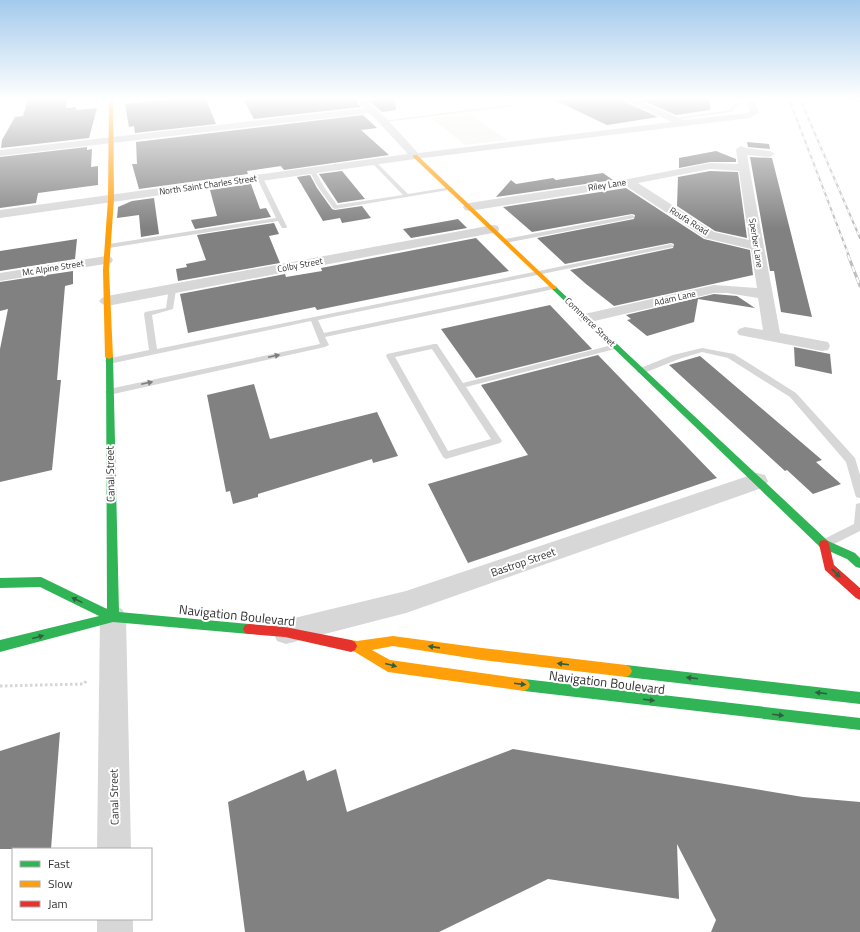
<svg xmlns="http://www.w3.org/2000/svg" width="860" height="932" font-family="'Titillium Web',sans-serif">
<rect width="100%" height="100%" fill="#fff"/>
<polygon fill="#f1f5ed" points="469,113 507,140 465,145 431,118"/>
<g fill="#818181">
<polygon points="28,99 67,99 66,108 76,107 76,110 97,108 89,138 1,148 2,140 15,117 23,116"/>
<polygon points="171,99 206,99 216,124 135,133 134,126 129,127 125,104"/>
<polygon points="243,99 357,99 357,103 361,107 254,119"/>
<polygon points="367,99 395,99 396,110 382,112"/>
<polygon points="552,99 624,99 625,102 658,117 607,125"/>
<polygon points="639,99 710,99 710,110 676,115"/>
<polygon points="363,115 377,128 361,130 389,155 284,170 281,166 247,171 248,174 139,189 132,164 137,164 136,142"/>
<polygon points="747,142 769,144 770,149 748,147"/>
<polygon points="87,147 87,150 92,149 91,167 98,166 98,185 38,193 36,203 0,208 0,157"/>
<polygon points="716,151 736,159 736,162 710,162 679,168 679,158"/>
<polygon points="750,157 772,158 812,317 781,312 774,271 770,271"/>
<polygon points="342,171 365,199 338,203 319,174"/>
<polygon points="710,171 738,172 747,238 715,231 677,206 678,177"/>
<polygon points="603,173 613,180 496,197 511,180 516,184 553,178 556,180"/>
<polygon points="310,175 317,188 332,209 335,210 362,206 371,218 342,223 340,218 323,221 297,177"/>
<polygon points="251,184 260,209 266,208 271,217 195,229 191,220 217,216 210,190"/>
<polygon points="626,188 704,239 750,250 753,275 614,306 586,284 570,270 673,248 674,244 671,243 565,264 537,238 634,219 635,215 632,214 532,232 503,207"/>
<polygon points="154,198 159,234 141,237 139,215 117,218 118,207 132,201"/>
<polygon points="458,219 467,228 411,238 403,229"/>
<polygon points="274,223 279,234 269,236 280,263 178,281 176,269 187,267 186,264 206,260 197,235"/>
<polygon points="476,238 509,271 317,310 315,307 188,333 180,294 285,274 286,277 322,271 321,268"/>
<polygon points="77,239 75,259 0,271 0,251"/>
<polygon points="73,271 73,284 65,286 57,380 61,380 52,470 0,482 0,349 8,309 0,311 0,282"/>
<polygon points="714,294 737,296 755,308 698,299 694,322 647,336 627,320 631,319 626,315"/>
<polygon points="550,305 592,349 476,378 441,329"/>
<polygon points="794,347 830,354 832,374 795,366"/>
<polygon points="598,355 717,478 468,563 428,484 528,455 481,385"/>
<polygon points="700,356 822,460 816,462 841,484 813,494 787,470 785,471 669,365"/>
<polygon points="254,384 270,439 377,412 398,456 373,463 372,459 258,494 258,497 233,504 230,491 226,492 207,395"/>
<polygon points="60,732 51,849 0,849 0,751"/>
<polygon points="513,749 803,797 860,802 860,932 711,932 716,920 677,844 679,899 548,879 439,932 245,932 228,802 304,770 307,781 336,769 347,812"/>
</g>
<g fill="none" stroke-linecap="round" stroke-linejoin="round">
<polyline stroke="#d6d6d6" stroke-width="3" stroke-dasharray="2.5 2.5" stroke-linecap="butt" points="0,686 84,684 87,680"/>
<g fill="#d7d7d7" fill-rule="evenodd">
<polygon points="847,99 860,100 860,102"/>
<polygon points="736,103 739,104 731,112 674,120 672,119 729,110"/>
<polygon points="513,104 514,106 384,122 382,121"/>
<polygon points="374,160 408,194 451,187 454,189 335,209 333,208 318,187 309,170 314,169 324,187 337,205 403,195 372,163 371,162"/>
<polygon points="260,176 263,178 287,227 286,228 282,228 278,221 109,248 106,246 109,244 276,218 257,178"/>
<polygon points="632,215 634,216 634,218 505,243 502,241 505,239"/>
<polygon points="671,244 673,245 673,247 318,320 324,333 554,285 558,287 554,289 325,337 329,345 325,347 109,395 105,392 109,389 320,344 311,321 109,364 106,363 105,361 106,359 149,350 144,314 145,312 166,308 169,288 175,288 176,290 173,309 152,315 157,349"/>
<path d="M 434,344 L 437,344 L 463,383 L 616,344 L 620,346 L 619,348 L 466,387 L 502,441 L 500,443 L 446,459 L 443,457 L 386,356 L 387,354 ZM 432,349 L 491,439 L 448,451 L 395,357 Z"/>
<polygon points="702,348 734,354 796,393 855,458 860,475 860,498 856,497 855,494 846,462 790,397 728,358 702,352 679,359 644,373 638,373 637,371 638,369 673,355"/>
<polygon points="860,503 860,531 824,549 820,547 818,544 820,541 854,524 856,504"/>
</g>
<g fill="#d7d7d7" fill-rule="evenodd">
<polygon points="358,99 365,99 387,119 418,153 672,122 626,101 625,99 636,99 684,120 748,113 750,111 745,99 753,99 759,112 750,118 415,159 0,218 0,210 408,154 370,113 0,156 0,150 365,108 358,102"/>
<path d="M 741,146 L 746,148 L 770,151 L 775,154 L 770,157 L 747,155 L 780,333 L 828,342 L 830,346 L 828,350 L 822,351 L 739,335 L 737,332 L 739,329 L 745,327 L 763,330 L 758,298 L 727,293 L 714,293 L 586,323 L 580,321 L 578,318 L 580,315 L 714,285 L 757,288 L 751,249 L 705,238 L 626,186 L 469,211 L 465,210 L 463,207 L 465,204 L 469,203 L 628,179 L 710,163 L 738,164 L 736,149 ZM 710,169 L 739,171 L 749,240 L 714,232 L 638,183 Z"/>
<polygon points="493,225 498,226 499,229 498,232 107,306 102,304 99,301 102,298 107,296"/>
<polygon points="106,256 111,257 113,260 111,263 0,281 0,273"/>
<polygon points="757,473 765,475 768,481 765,487 406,613 286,644 277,641 273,632 277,623 286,620 406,591"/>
<polygon points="113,605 122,609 126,617 131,849 97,849 100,617 104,609"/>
<rect x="97" y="919" width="36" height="13"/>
</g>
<g fill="#30b455" fill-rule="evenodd">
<polygon points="552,287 556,287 828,541 855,553 860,558 860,568 856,567 847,559 820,547 552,289"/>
<polygon points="106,355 112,355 113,357 119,612 249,624 253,625 255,629 253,633 249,634 113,622 0,652 0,640 99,616 40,587 0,588 0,578 41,577 107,609"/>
<polygon points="626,665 860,692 860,704 626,677 622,675 620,671 622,667"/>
<polygon points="524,679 860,718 860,730 524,691 520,689 518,685 520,681"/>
</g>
<g fill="#ff9f0a" fill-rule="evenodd">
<polygon points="109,99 113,99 114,199 109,270 113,357 109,359 105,357 103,270 108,199"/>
<polygon points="413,155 417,155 556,287 556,289 552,289 413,157"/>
<polygon points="393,636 482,648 626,665 630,667 632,671 630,675 626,677 482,660 393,646 372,650 390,660 524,679 528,681 530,685 528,689 524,691 388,672 355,652 347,650 345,646 347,642 351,640 357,641"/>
</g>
<g fill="#e5322d" fill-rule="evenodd">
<polygon points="824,540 828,541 829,544 834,565 860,588 860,600 856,598 825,570 819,544 820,541"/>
<polygon points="249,624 285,627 351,640 355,642 357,646 355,650 351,652 285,637 249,634 245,633 243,629 245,625"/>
</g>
<g stroke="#bebebe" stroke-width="2">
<g id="rail-far1">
<polyline points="789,99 849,256"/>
<polyline points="800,99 860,238"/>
</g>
</g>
<g stroke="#bebebe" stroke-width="3">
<polyline id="rail" points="848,255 860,286"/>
</g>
<use href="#rail-far1" stroke="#fff" stroke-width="1.5" stroke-dasharray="4" stroke-linecap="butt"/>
<use href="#rail" stroke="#fff" stroke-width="2" stroke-dasharray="6" stroke-linecap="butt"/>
</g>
<defs><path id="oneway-solid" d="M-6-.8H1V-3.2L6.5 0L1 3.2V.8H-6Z"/></defs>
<g fill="#7d7d7d">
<use href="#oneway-solid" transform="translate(274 356) rotate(-12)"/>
<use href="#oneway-solid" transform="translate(147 383) rotate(-12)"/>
</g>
<g fill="#32603f">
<use href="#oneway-solid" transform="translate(836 573) rotate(43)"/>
<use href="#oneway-solid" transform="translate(77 600) rotate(-154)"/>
<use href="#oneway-solid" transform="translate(38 637) rotate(-15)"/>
<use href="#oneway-solid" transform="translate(434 647) rotate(-172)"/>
<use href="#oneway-solid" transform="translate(563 664) rotate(-173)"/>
<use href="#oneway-solid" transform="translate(391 665) rotate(15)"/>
<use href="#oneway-solid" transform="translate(692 678) rotate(-173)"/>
<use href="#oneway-solid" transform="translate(520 684) rotate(7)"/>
<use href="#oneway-solid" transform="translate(821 693) rotate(-173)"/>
<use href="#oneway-solid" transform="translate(649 700) rotate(7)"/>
<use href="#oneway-solid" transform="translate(778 715) rotate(7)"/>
</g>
<linearGradient id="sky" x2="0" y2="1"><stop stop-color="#a3caec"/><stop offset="0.43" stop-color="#fff"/><stop offset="1" stop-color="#fff" stop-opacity="0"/></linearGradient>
<rect width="860" height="229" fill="url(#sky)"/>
<g text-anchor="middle" stroke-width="4" stroke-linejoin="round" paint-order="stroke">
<g font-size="9" fill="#333" stroke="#fff">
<text transform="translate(208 185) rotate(-8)" y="3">North Saint Charles Street</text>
<text transform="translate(607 185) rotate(-9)" y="3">Riley Lane</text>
<text transform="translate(689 221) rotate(32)" y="3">Roufa Road</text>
<text transform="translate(756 243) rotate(81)" y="3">Sperber Lane</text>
<text transform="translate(300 265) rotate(-11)" y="3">Colby Street</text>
<text transform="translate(53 268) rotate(-9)" y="3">Mc Alpine Street</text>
<text transform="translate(675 298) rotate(-13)" y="3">Adam Lane</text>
<text transform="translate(590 322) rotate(44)" y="3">Commerce Street</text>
</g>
<g font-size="11" fill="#333" stroke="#fff">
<text transform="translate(110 474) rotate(-91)" y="4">Canal Street</text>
<text transform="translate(523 562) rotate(-19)" y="4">Bastrop Street</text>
<text transform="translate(114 797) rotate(-91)" y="4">Canal Street</text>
</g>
<g font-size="13" fill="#333" stroke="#fff">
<text transform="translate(237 615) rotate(6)" y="5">Navigation Boulevard</text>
<text transform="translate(607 682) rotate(7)" y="5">Navigation Boulevard</text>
</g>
</g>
<rect x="12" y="848" width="140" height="72" fill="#ffffff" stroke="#adadad"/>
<rect x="20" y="861" width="20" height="6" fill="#30b455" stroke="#adadad"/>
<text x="48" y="868" font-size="12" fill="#333333">Fast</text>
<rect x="20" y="881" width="20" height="6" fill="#ff9f0a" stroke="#adadad"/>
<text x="48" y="888" font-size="12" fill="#333333">Slow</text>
<rect x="20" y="901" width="20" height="6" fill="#e5322d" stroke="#adadad"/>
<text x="48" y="908" font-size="12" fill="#333333">Jam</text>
</svg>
